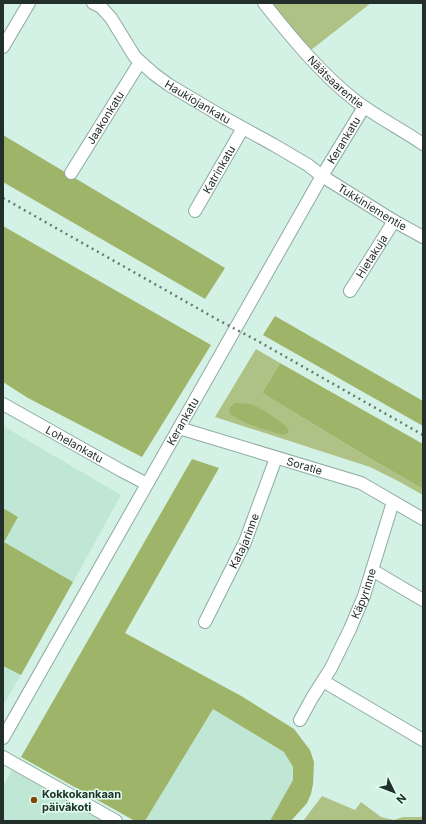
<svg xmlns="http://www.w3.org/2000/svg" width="426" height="824" font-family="Inter,sans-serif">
<rect width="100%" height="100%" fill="#d3f1e4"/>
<g fill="#c0e6d6">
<polygon points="3,426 121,495 73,582 4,542 18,517 3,508"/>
<polygon points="3,666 21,675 3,705"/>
<polygon points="213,709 284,752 293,767 293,780 270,821 145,821"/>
<polygon points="12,770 88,814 102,821 3,821 3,786"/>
</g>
<g fill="#afc286">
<polygon points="269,3 371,3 311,50"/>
<polygon points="256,349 280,363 262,393 376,462 423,489 423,495 398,481 370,467 215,417"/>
<polygon points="322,796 355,810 361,802 381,817 394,820 403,817 421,817 423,815 423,821 303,821"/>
</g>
<g fill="#9eb469">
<polygon points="3,135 225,268 205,299 3,182"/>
<polygon points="3,226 211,345 142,457 28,398 3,382"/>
<polygon points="275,316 423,401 423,426 263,335"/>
<polygon points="280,363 423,444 423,489 376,462 262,393"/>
<path d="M 235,403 L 251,404 L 265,411 L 286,426 L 289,432 L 284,435 C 265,430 246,425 230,414 L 229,408 Z"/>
<polygon points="192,459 219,468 125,633 243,697 294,729 310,750 314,762 313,784 311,794 307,803 291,821 270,821 293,780 293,767 284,752 213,709 145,821 135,821 21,757"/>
<polygon points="3,508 18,517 4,542 73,582 21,675 3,666"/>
</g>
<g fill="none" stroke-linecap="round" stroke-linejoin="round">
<g stroke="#8eab9f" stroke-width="14">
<g id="minor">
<path id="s1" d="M 93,3 L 101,7 L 111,18 L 135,57 L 154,74 L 169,85 L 223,117 L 274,145 L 308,165 L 322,176 L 394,221 L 423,237"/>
<path id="s2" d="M 264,3 C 290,36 322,75 356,101 C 377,117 401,129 423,144"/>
<polyline points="3,47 29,3"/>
<path id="s3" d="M 71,173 L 140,62"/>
<path id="s4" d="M 195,211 L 243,128"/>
<path id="s5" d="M 350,291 L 394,221"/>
<path id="s6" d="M 3,404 L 122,471 L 147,484"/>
<path id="s7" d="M 179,428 L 361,483 L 423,519"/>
<polyline points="372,570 423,600"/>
<path id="s8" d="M 205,622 L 245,542 L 276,458"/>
<polyline points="323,681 423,740"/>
<path id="s9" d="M 300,720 L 312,698 L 331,668 L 350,629 L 364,596 L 393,502"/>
<path id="s10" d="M 3,738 L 322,176 L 364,107"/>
<polyline points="3,757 116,821"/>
</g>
</g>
<use href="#minor" stroke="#fff" stroke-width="12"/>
<polyline stroke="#677a72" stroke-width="2.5" stroke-dasharray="2 4" stroke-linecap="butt" points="3,198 220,321 256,340 423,435"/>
</g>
<circle fill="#84440a" stroke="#e0fff1" stroke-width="1.5" cx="34" cy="800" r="4"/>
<g text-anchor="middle" stroke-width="3" stroke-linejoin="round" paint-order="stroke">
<g font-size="11" fill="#232f2a" stroke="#e0fff1">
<text dy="4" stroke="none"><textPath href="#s2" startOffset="107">Näätsaarentie</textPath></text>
<text dy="4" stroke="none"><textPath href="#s1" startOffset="147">Haukiojankatu</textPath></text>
<text dy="4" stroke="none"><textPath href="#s3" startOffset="65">Jaakonkatu</textPath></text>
<text dy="4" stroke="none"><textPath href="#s10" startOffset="688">Kerankatu</textPath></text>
<text dy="4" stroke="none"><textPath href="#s4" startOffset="48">Katrinkatu</textPath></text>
<text dy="4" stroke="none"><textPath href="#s1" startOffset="351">Tukkiniementie</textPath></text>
<text dy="4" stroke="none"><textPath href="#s5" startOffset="41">Hietakuja</textPath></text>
<text dy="4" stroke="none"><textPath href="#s10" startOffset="364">Kerankatu</textPath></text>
<text dy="4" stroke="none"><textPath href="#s6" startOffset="82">Lohelankatu</textPath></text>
<text dy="4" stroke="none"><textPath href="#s7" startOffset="131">Soratie</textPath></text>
<text dy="4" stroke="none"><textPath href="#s8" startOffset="90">Katajarinne</textPath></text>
<text dy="4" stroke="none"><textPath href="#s9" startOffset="142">Käpyrinne</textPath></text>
</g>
<g font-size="11" font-weight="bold" fill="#232f2a" stroke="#e0fff1" text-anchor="start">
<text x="42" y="798">Kokkokankaan<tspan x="42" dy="13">päiväkoti</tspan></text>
</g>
</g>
<rect width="426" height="824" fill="none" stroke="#232f2a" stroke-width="8"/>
<g transform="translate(394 792) rotate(133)" stroke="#e0fff1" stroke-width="3" paint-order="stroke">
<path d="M0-3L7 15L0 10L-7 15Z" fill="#232f2a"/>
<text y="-6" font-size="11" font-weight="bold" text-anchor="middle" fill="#232f2a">N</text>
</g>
</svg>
